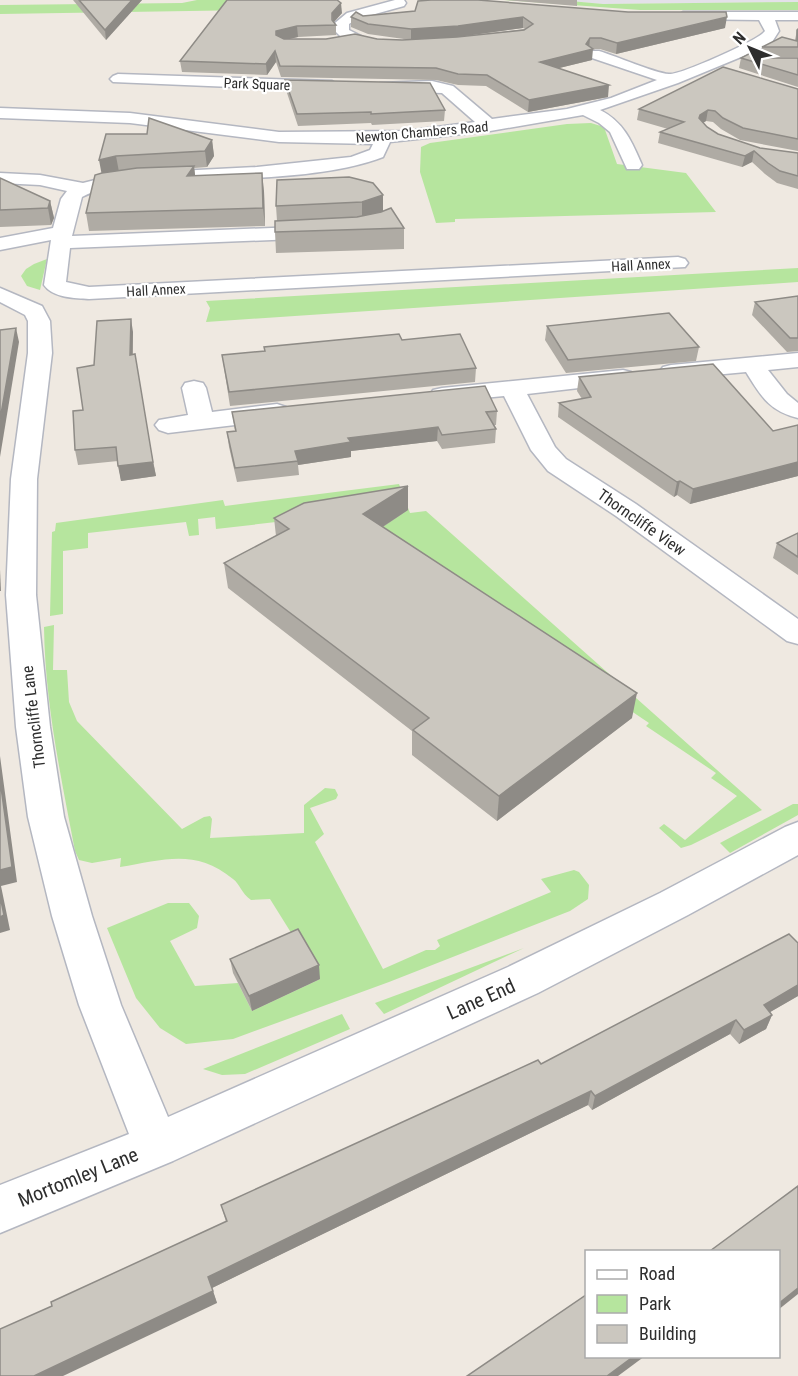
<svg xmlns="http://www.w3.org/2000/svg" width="798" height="1376" font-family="'Roboto Condensed',sans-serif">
<rect width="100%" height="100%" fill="#efe9e1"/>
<polygon fill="#e3e1e8" points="559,0 798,0 798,2 603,4"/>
<g fill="#b6e59e">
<polygon points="197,0 318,0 252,10 0,14 0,5 182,3"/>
<polygon points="504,0 559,0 603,4 798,2 798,10 640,10"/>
<polygon points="591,123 604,127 617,164 686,173 716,212 455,219 455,222 436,223 420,172 421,147 430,143 567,124"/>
<polygon points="47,259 40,290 27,286 21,276 26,269 34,264"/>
<polygon points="798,268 798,282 206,322 210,308 206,301"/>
<polygon points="399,484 410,513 426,511 762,810 691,845 681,848 659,828 664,824 685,840 737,796 711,778 716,773 646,726 649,723 378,541 346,514 216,529 215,517 198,519 199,535 189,536 186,522 88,533 88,548 63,551 63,614 50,616 52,532 55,531 56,523 223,500 225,506"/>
<path d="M 54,625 L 53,670 L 67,670 L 69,702 L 77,721 L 182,829 L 204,817 L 210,816 L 212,819 L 210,838 L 304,833 L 304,805 L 325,788 L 335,789 L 338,795 L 336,799 L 310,808 L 324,834 L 315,842 L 383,969 L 426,950 L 435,950 L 440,946 L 437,940 L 551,892 L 541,879 L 574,870 L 579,872 L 589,885 L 588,899 L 570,911 L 389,982 L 233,1039 L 186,1044 L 160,1028 L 136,998 L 107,928 L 168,903 L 189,903 L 199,916 L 197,928 L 170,941 L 195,986 L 238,983 L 252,1011 L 320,979 L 270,899 L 251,900 C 241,893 240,884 233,879 C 195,848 164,860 120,867 L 121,858 L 92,863 L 79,860 L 75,851 C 61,777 45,703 44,627 Z"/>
<polygon points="793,804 798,804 798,815 730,853 720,843"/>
<polygon points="524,948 384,1014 375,1003"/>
<polygon points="342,1014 350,1029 245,1074 222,1075 203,1069"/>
</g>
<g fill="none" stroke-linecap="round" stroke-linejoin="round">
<g stroke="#b4b7c1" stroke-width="3">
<g id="minor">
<path d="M 395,0 L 404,0 L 406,3 L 404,6 L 357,19 L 349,24 L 349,30 L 367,39 L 396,42 L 398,45 L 396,48 C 377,53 348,46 335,31 L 335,23 L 347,13 Z"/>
<path d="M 683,12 L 798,12 L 798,20 L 775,20 L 779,31 L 772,42 L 758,50 L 678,83 L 600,110 C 624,122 632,142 642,165 L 639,169 L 627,169 L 610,132 L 599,123 L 583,115 L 490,131 L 390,142 L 383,157 C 326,179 238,178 175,182 C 144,183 111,182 82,197 L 72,236 L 320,226 L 327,228 L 330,232 L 327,236 L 320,238 L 70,248 L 66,282 L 89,287 L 678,257 L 685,259 L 688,263 L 685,267 L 89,299 C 75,298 53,298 44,285 L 51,240 L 0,250 L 0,238 L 53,228 L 61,199 L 67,191 L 40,185 L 0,183 L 0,173 L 40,175 L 83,183 L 119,174 L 257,167 L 351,157 L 370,150 L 373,144 L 279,142 L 130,123 L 0,118 L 0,108 L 130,113 L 279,132 L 406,131 L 475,122 L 442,93 L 386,91 L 380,89 L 378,86 L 380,83 L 432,81 L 453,86 L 492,119 L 567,109 L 611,98 L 657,80 L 589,57 L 587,54 L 589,51 L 599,51 C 616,56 654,73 669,74 C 680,75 759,40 765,31 L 759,20 L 678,19 L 676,16 Z"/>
<polygon points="118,74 332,81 340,86 332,91 113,82 110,79 113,76"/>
<polygon points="0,288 42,306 50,321 52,353 37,479 36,595 50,727 64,817 92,916 121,1005 168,1117 508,967 660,893 785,827 798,822 798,855 688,915 538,993 173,1161 0,1233 0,1185 129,1134 79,1005 52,916 28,817 16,727 6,595 11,479 28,353 28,321 25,315 0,302"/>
<path d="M 798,353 L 798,367 L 768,370 L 787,394 L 798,403 L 798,418 C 769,411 761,396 746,372 L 671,379 L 663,377 L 659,372 L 663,367 L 671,365 Z"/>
<polygon points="623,370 631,372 635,377 631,382 527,394 555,447 566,459 636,504 798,619 798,644 787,641 616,516 548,471 531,450 504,396 442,402 433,400 430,395 433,390 442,388"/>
<polygon points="194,381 203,383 206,388 212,412 277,404 286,407 290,412 286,417 277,420 168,433 159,430 155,425 159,420 188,415 182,388 185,383"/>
</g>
</g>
<use href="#minor" fill="#fff" fill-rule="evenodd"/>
</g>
<g fill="#afaba4">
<polygon points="73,0 142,0 106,40"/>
<polygon points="227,0 342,13 334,22 336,25 336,35 298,37 287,39 377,39 402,40 457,37 525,29 523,28 458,37 411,40 368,34 351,27 351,17 415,11 725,28 616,54 600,49 592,49 592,60 559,68 608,97 528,112 486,86 458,85 436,80 281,77 276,62 267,75 182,72 180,61"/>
<polygon points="506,0 577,0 577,6"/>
<polygon points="798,29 798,57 760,57 762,47 795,40 797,30"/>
<polygon points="757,54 760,58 798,58 798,87 739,68 741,58"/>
<polygon points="285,80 445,110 444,121 372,125 371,123 298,126 286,90"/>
<polygon points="798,89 798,151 740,140 721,129 713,122 706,121 703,123 707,127 718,134 760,148 798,153 798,189 777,183 765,174 752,162 742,167 658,143 660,132 668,129 637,120 639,109"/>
<polygon points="106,134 212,140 214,156 207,167 194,168 195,175 264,191 265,226 89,231 86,213 102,173"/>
<polygon points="0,178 50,201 54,218 51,225 0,227"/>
<polygon points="383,195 383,211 404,228 404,249 276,253 275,232 277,221 276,206"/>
<polygon points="798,296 798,351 787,352 752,315 755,302"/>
<polygon points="547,326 699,347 696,361 566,373 545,340"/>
<polygon points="133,332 133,355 156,476 121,481 118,461 78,465 75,450 94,365"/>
<polygon points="402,340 476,368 475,382 230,406 222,355 264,351 264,347"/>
<polygon points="579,377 773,431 798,425 798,476 690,504 677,495 674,497 558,417 559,403 582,399 577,391"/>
<polygon points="497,411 496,425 494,425 496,429 495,443 442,449 437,441 351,451 351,457 298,465 299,475 237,482 229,447 227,432 235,431 232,412"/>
<polygon points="408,510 383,527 632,718 497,821 412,755 412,731 228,588 224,563 276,536 274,518"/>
<polygon points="798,533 798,575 773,558 777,543"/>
<polygon points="798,943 798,996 770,1012 772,1015 766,1029 739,1044 730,1034 592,1110 588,1105 212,1288 217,1303 52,1306 226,1222 221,1205 541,1064"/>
<polygon points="230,959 320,979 252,1011 233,973"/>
</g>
<g fill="#8e8b86">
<polygon points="132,0 142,0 106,40 105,30"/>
<polygon points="341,3 342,13 333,23 332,13"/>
<polygon points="523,17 523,28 458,37 411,40 411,29"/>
<polygon points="727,17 725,28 616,54 617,43"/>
<polygon points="297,26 298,37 277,42 276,31"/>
<polygon points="590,38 589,49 593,49 592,60 539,73 540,62 586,44"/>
<polygon points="275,51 276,62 267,75 266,64"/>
<polygon points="609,85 608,97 528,112 529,100"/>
<polygon points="708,110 706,121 698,126 700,115"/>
<polygon points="212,140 214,156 207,167 205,151"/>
<polygon points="754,151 752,162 742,167 745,156"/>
<polygon points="116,156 119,172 102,176 99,160"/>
<polygon points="194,166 196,183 187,176"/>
<polygon points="262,173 264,191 265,226 263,208"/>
<polygon points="383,195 383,213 362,221 362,202"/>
<polygon points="50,201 54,218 51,225 48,208"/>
<polygon points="131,319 133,332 132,369 130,355"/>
<polygon points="16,328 19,342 0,457 0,420"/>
<polygon points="438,427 437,441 351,451 351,457 298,465 295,451 348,438"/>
<polygon points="153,462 156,476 121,481 118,466"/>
<polygon points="798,462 798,476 690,504 693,489"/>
<polygon points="680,481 677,495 674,497 677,482"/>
<polygon points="408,486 408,510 364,539 363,514"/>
<polygon points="0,570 1,591 0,591"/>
<polygon points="637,693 632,718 497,821 499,796"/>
<polygon points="0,756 17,882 1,886 10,930 0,933"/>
<polygon points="319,965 320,979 252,1011 249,996"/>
<polygon points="798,985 798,996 758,1019 764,1005"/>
<polygon points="772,1015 766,1029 739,1044 744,1030"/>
<polygon points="736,1020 730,1034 592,1110 595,1096"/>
<polygon points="591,1091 588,1105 212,1288 208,1277 400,1183"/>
<polygon points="798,1288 798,1294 778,1310 778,1304"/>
<polygon points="213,1291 217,1303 63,1376 34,1376"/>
<polygon points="634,1356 645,1356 618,1376 607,1376"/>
</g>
<g fill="#cbc7bf" stroke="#8e8b86" stroke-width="1.5">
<polygon points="79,0 132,0 105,30"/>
<polygon points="227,0 337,0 341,3 332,13 332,20 336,25 297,26 276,31 276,35 284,39 326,39 355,34 377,39 402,40 457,37 524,30 533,24 523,17 458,26 411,29 368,24 351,17 356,12 363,16 415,11 418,1 431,0 478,0 628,12 726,12 727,17 617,43 601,38 590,38 586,44 593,49 540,62 609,85 529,100 487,75 458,74 436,68 280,66 275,51 266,64 180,61"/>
<polygon points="798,29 798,47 762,47 782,37 797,41 797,30"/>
<polygon points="758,49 756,54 760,58 798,58 798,75 741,58"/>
<polygon points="723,67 798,89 798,139 743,128 723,118 715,111 708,110 700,115 699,118 707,127 718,134 760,148 798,153 798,176 780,171 768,163 754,151 745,156 660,132 684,122 639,109"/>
<polygon points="285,80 430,83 445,110 371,114 371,112 297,114"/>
<polygon points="149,118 212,140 205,151 116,156 99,160 106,134 147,134"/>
<polygon points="194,166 187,176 262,173 263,208 86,213 95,175 102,173 137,168"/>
<polygon points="349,177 373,183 383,195 362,202 276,206 277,180"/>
<polygon points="0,178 50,201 48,208 0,210"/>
<polygon points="391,208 404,228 275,232 275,221 357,217 381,212"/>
<polygon points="798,296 798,338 790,338 755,302"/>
<polygon points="669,313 699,347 568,360 547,326"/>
<polygon points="131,319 130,355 135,354 153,462 118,466 116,447 75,450 73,411 83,410 77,368 94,365 97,321"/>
<polygon points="16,328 0,420 0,330"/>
<polygon points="399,334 402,340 460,334 476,368 229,392 222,355 265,351 264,347"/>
<polygon points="713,364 773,431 798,425 798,462 693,489 680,481 677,482 559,403 591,397 579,377"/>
<polygon points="485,386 497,411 486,412 496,429 442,435 438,427 348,438 351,442 295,451 298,461 235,468 227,432 236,431 232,412"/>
<polygon points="408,486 363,514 637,693 499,796 413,730 429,718 224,563 289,529 274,518 304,503"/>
<polygon points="798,533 798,557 777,543"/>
<polygon points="0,780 12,867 0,870"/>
<polygon points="0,896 4,915 0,917"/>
<polygon points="298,929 319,965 249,996 230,959"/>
<polygon points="789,934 798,943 798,985 764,1005 772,1015 744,1030 736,1020 595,1096 591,1091 400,1183 208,1277 213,1291 34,1376 0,1376 0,1329 52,1306 51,1302 227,1221 221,1205 538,1060 541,1064"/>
<polygon points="798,1186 798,1288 778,1304 778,1251 710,1251"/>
<polygon points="586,1295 586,1356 634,1356 607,1376 467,1376"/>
</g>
<g text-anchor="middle" stroke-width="4.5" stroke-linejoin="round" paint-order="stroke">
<g font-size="14" fill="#2e2e2e" stroke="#fff">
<text transform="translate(257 84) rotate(2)" y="5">Park Square</text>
<text transform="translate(422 132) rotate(-5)" y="5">Newton Chambers Road</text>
<text transform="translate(641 265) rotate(-3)" y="5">Hall Annex</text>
<text transform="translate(156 290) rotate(-3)" y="5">Hall Annex</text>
</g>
<g font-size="16" fill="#2e2e2e" stroke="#fff">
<text transform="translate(642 522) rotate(35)" y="6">Thorncliffe View</text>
<text transform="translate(33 717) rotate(-97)" y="6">Thorncliffe Lane</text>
</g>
<g font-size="20" fill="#2e2e2e" stroke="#fff">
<text transform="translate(481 999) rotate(-24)" y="7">Lane End</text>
<text transform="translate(78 1177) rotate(-22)" y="7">Mortomley Lane</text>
</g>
</g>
<rect x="585" y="1250" width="195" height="108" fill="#ffffff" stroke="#ababab" stroke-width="1.5"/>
<rect x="597" y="1270" width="30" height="9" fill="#ffffff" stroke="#ababab" stroke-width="1.5"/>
<text x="639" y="1280" font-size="18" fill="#2e2e2e">Road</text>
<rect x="597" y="1295" width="30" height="18" fill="#b6e59e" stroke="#ababab" stroke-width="1.5"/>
<text x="639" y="1310" font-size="18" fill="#2e2e2e">Park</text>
<rect x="597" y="1325" width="30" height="18" fill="#cbc7bf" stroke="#ababab" stroke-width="1.5"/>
<text x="639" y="1340" font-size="18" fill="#2e2e2e">Building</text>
<g transform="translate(750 48) rotate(313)" stroke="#ffffff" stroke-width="4.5" paint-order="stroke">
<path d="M0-4.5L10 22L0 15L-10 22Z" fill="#2e2e2e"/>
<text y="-9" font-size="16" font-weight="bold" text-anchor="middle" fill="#2e2e2e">N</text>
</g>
</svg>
